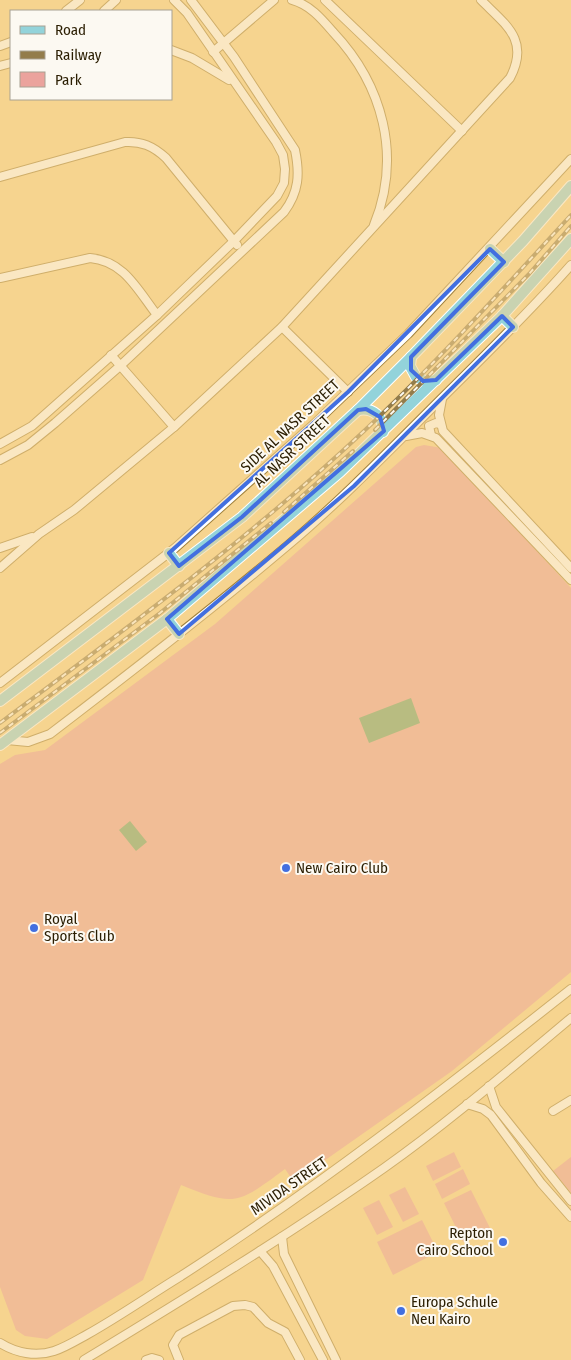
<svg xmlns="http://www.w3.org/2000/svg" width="571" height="1360" font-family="'Fira Sans Condensed',sans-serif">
<rect width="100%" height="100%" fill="#f6d48f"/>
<g fill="#eba39d">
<path d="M 424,445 L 442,448 L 571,588 L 571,972 L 452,1071 L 294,1182 L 285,1169 C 238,1204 235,1207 181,1185 L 143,1280 L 47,1339 L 25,1336 L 16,1330 L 0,1287 L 0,764 L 15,755 L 45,750 L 215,624 L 416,447 Z"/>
<polygon points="454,1152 461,1167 433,1181 426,1166"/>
<polygon points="571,1157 571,1193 553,1171"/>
<polygon points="463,1169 470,1184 442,1199 435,1184"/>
<polygon points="405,1187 419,1214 403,1222 389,1195"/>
<polygon points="471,1190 490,1228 463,1242 444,1203"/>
<polygon points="379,1200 393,1227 377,1235 363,1208"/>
<polygon points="422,1220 438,1252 393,1275 377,1242"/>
</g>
<g fill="#6e9f6f">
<polygon points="411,698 420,723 369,743 359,718"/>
<polygon points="130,821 147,842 136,851 119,830"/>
</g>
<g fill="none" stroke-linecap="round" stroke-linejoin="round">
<g stroke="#a1823d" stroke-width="10">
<g id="minor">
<path d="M 292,0 C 310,5 321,18 333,32 C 383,85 402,156 374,225"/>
<polyline points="325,0 462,131"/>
<polyline points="66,11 80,0"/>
<polyline points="104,11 116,0"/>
<polyline points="0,46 11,42"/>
<polyline points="171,50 192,58 229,80"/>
<polyline points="213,52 274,0"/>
<polyline points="0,66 11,63"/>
<path d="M 0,177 L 125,142 C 141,141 153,146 166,158 L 237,245"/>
<path d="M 0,278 L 90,258 C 124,261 137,289 157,315"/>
<polyline points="282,327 348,392"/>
<polyline points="111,355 174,427"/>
<polyline points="442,399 439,415 443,431 571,568"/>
<polyline points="431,435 429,426 436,423 440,424"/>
<polyline points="406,436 422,433 436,438 571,580"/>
<polyline points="0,444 32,426 157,315 234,241 277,196 284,183 285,169 283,155 276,142 187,13 174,0"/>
<path d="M 0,460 L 28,445 L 55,423 L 120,366 L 284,212 C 299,192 300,174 295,150 L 234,57 L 191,0"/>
<polyline points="0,548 32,537"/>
<path d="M 0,568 L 39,534 L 74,510 L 174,427 L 282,327 L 510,78 C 530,40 506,25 481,0"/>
<polyline points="0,683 175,548 314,424 408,334 571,159"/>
<path d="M 7,740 L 28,742 L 50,734 C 130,673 210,611 287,546 C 337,504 383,457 429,411 C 477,363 526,316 571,265"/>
<polyline points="489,1086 496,1107 571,1201"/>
<polyline points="467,1104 483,1109 491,1115 541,1183 571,1217"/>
<polyline points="553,1111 571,1100"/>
<polyline points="282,1237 284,1254 336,1360"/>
<polyline points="260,1251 273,1266 323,1360"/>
<path d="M 0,1343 C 16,1353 36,1357 54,1351 C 66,1347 77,1340 88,1334 C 120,1316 150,1295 181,1276 C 317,1188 444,1089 571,989"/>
<path d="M 84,1360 C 186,1298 287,1236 384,1168 C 449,1122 510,1069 571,1018"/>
<polyline points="146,1360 152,1358 159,1360"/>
<polyline points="179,1360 173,1345 179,1335 233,1306 245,1305 253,1307 268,1323 285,1332 300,1360"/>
</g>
</g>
<g stroke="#fff" stroke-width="12">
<g id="major">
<polyline points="490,249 504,262"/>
<polyline points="502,316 513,327"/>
<polyline points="411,357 410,366 416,377 427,382 436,380"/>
<path d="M 358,410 C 373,407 384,417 383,432"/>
<polyline points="169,553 179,566"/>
<polyline points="167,619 179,634"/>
<polyline points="0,701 242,517 358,410 411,357 523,241 571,186"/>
<polyline points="0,745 167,619 340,472 502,316 571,239"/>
</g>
</g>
<use href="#minor" stroke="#fff" stroke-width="8"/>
<use href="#major" stroke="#93d3da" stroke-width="10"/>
<g stroke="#937c4b" stroke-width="4">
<g id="rail">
<polyline points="375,430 529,274 571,226"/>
<polyline points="284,512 353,451"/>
<path d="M 0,723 C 124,630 250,538 363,432 C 436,363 504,288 571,215"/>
<polyline points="0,733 160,613 271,523"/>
</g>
</g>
<use href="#rail" stroke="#fcf9f2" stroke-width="2" stroke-dasharray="5.5" stroke-linecap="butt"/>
</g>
<path d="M0 0H571V1360H0ZM 490,249 L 504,262 L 411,357 L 411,370 L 423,381 L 436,380 L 502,316 L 513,327 L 354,486 L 179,634 L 167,619 L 384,431 L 380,417 L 366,409 L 358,410 L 242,517 L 179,566 L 169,553 L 348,392 Z" fill="#f6d48f" fill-opacity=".55" fill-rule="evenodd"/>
<path fill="none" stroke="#426fe0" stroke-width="4" stroke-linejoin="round" d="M 490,249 L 504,262 L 411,357 L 411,370 L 423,381 L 436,380 L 502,316 L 513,327 L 354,486 L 179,634 L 167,619 L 384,431 L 380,417 L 366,409 L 358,410 L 242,517 L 179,566 L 169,553 L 348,392 Z"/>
<g fill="#426fe0" stroke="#fcf9f2" stroke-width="2">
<circle cx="286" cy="868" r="5"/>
<circle cx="34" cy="928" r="5"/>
<circle cx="503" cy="1242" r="5"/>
<circle cx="401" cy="1311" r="5"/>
</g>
<g text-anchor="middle" stroke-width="4" stroke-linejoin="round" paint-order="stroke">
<g font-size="15" fill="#2b1e02" stroke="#fcf9f2">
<text transform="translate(290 426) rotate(-43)" y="5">SIDE AL NASR STREET</text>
<text transform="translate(292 451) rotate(-43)" y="5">AL NASR STREET</text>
<text transform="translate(289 1186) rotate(-35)" y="5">MIVIDA STREET</text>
</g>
<g font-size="15" fill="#2b1e02" stroke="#fcf9f2" text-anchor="start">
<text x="296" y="873">New Cairo Club</text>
<text x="44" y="924">Royal<tspan x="44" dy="17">Sports Club</tspan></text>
<text x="493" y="1238" text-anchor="end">Repton<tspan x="493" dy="17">Cairo School</tspan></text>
<text x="411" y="1307">Europa Schule<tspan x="411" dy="17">Neu Kairo</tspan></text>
</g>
</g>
<rect x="10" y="10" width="162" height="90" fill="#fcf9f2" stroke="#a8a192"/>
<rect x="20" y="26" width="25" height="8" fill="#93d3da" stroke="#a8a192"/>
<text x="55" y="35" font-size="15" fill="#2b1e02">Road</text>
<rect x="20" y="51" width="25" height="8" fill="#937c4b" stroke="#a8a192"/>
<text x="55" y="60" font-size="15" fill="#2b1e02">Railway</text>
<rect x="20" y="72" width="25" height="15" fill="#eba39d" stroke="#a8a192"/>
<text x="55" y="85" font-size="15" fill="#2b1e02">Park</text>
</svg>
